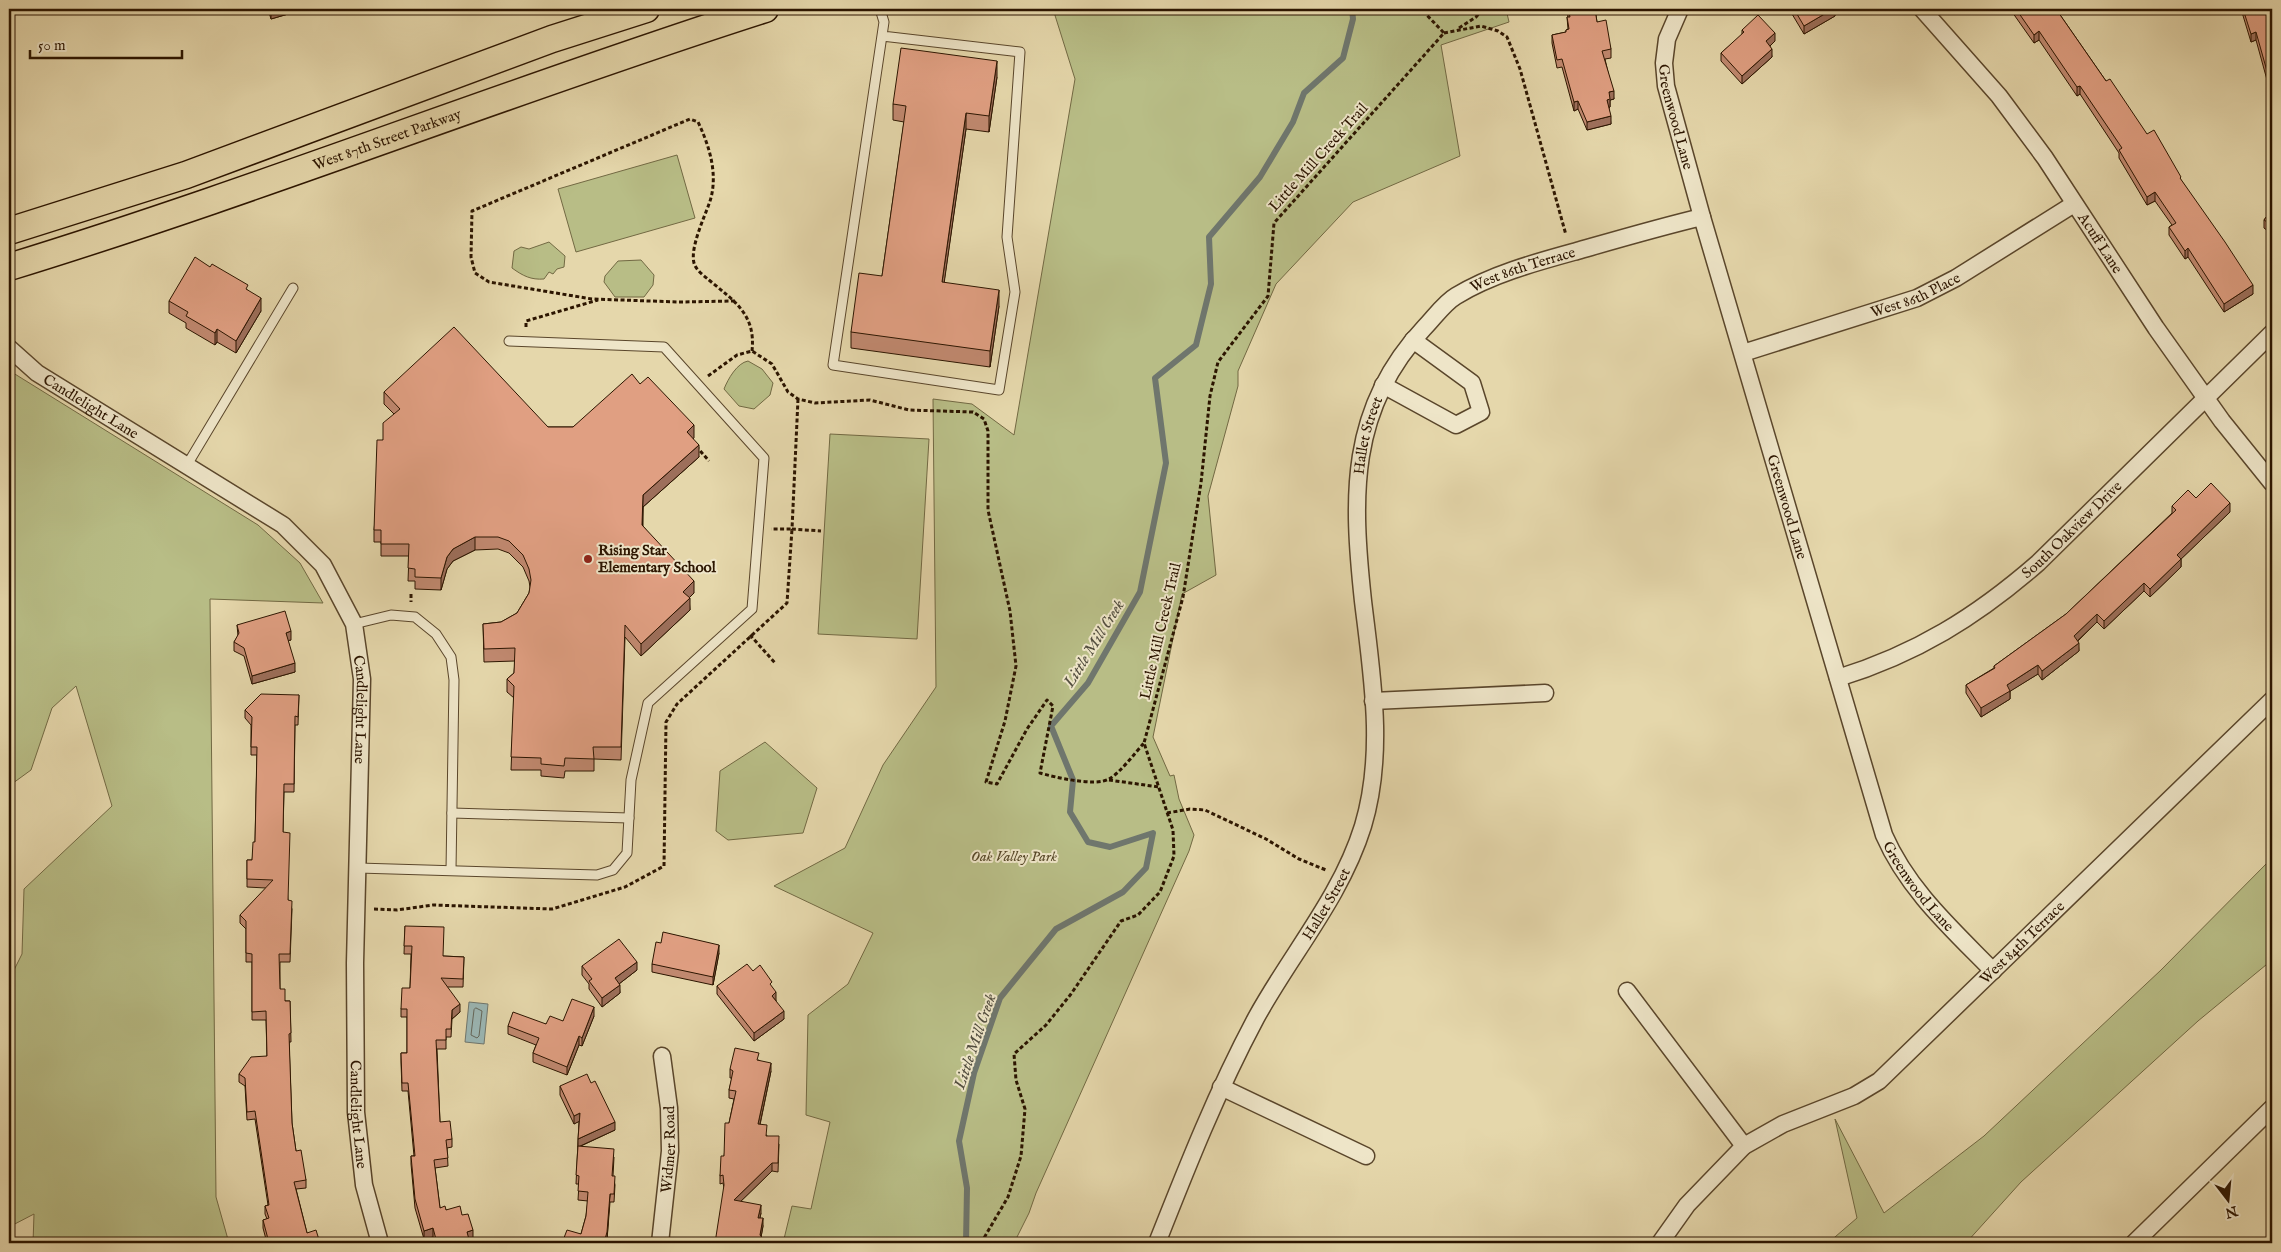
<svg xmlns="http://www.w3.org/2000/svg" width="2281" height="1252" font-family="'IM FELL English',serif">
<rect width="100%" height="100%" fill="#e5d7ab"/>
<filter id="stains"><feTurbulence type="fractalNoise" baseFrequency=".004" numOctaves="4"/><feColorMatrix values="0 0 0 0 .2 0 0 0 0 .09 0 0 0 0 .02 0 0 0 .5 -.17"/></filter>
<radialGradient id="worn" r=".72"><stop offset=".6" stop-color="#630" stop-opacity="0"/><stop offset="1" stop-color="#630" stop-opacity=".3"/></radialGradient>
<g fill="#b8bd86" stroke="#726943">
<polygon points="1053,9 1506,9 1509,22 1441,45 1460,156 1353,202 1276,284 1238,371 1238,386 1208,496 1216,575 1182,594 1153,737 1170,776 1174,775 1179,799 1194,835 1189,851 1036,1193 1029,1213 1014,1243 783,1243 792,1206 811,1209 830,1122 806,1115 808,1015 848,984 873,933 774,886 845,848 883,765 936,687 933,399 972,404 1014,435 1075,79"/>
<polygon points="677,155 695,218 576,252 558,189"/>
<path d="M 549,242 L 565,256 L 564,267 L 557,269 L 553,274 L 549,272 L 544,279 C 531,280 523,276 512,268 L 514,251 L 521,247 L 529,249 Z"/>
<polygon points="641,260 654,275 653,285 644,297 615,297 604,282 605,276 618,261"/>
<path d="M 748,361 L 762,369 L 773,383 L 770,395 L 754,409 L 739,406 L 724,389 C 728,379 737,363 748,361 Z"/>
<polygon points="10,371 258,525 300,563 323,603 210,599 216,1197 229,1243 33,1243 34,1214 9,1227 9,980 22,954 24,889 112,806 76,686 52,708 31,770 9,786"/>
<polygon points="830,434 929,439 917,639 818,634"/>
<polygon points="765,742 817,788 803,833 728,840 716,831 720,771"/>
<polygon points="2272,858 2272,960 2198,1021 2021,1182 1966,1243 1828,1243 1857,1218 1835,1119 1884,1213 1984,1136 2161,970"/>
</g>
<polygon fill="#9bb7b5" stroke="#6f766d" points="469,1002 488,1004 484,1044 465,1042"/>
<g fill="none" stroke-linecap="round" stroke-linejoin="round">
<polygon stroke="#64665a" stroke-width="1" points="476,1008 482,1011 479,1036 477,1038 471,1035 474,1010"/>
<polyline stroke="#6f766d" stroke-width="6" points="966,1243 967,1188 959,1141 974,1073 1000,998 1056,929 1123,892 1146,868 1153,833 1110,847 1088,842 1070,812 1073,780 1051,726 1088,683 1140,592 1166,463 1155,378 1196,345 1211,284 1209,237 1260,177 1293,122 1304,93 1343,58 1353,19 1352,9"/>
<g stroke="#5a462b" stroke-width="11">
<g id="service">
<polyline points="880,9 884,22 833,365 999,390 1015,292 1007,237 1020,52 882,36"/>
<polyline points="187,465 293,288"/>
<polyline points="354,624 391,615 415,617 436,634 451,657 454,680 451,870"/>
<polyline points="452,813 629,818"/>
<polyline points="358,868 597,875 613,870 627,853 631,780 648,703 752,609 764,458 664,347 509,341"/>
</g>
</g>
<g stroke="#5a462b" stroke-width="19">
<g id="minor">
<path id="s1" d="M 1680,9 L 1667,39 L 1664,63 L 1666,86 L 1702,217 L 1884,835 C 1908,890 1952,929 1993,971"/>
<path id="s2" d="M 1922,9 L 1999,96 L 2045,158 L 2156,328 L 2222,421 L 2272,483"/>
<path id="s3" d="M 9,348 L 37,373 L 283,525 L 323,565 L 354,624 L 362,679 L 355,963 L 356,1112 L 364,1185 L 380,1243"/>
<path id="s4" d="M 1743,353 L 1917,298 L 1956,278 L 2074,204"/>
<polyline points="1383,385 1456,425 1481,412 1472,383 1413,340"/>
<path id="s5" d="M 1838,678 C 1916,654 1976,617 2038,563 L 2272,333"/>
<polyline points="1373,701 1545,693"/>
<polyline points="1627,991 1744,1146"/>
<polyline points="1221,1087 1366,1156"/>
<path id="s6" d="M 660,1243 L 670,1151 L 669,1108 L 662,1056"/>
<path id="s7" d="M 1157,1243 C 1187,1167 1217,1091 1256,1018 C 1291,954 1341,897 1363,826 C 1385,753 1372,676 1363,601 C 1352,498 1348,409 1424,328 C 1434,318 1444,303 1456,296 C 1492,274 1537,262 1577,251 C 1619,239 1660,227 1702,217"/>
<path id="s8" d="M 1660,1243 L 1687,1205 L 1744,1146 L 1783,1124 L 1854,1096 L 1879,1081 L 2272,700"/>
<polyline points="2134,1243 2272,1108"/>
</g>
</g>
<g stroke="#2c1500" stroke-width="29">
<g id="primary">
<polyline points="9,231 186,175 552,39 646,9"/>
<path id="s9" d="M 9,267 C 263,189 511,90 765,9"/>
</g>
</g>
<g stroke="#2c1500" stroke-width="3" stroke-dasharray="4 2.5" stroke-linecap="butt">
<polyline points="1459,28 1476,17 1483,9"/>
<polyline points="1444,33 1481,26 1498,31 1507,37 1520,69 1566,235"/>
<path d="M 735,301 L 679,302 L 592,299 L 489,282 L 475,273 L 471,257 L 472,211 L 690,119 L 698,122 C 710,147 719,177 709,204 C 704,218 690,248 694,263 C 696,270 704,276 709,280 C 734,301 756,314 752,351"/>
<polyline points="526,327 526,321 598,300"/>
<path d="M 708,376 L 737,355 L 752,351 L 772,364 L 788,392 L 798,399 L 815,403 L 870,400 L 909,410 L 973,412 L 984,419 L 988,431 L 988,510 L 1010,611 L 1016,666 L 1005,721 L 986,782 L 997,784 L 1027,729 L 1047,700 L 1053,706 L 1040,773 C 1054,777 1095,787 1109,779 C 1120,773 1135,753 1144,743"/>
<polyline points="798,399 792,529 821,531"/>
<polyline points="696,446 709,461"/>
<polyline points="411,594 411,602"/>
<polyline points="750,635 776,664"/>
<polyline points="1109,780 1159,787"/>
<polyline points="1167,813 1190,809 1205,810 1266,839 1299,859 1326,870"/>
<polyline points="374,909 397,910 433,905 552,909 625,887 664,866 666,722 677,704 787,603 792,529 771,529"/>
<polyline points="981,1243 1008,1197 1021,1156 1025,1109 1016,1080 1014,1054 1046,1025 1071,994 1121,921 1138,915 1160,892 1174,856 1173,830 1144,743 1183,597 1201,483 1210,396 1218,362 1268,296 1274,223 1444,33 1421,9"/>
</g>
<use href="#service" stroke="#eee5c8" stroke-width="9"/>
<use href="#minor" stroke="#eee5c8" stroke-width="16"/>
<use href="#primary" stroke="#e5d7ab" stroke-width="26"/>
</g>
<g fill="#c18970" stroke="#2c1500">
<polygon points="268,9 295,9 295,12 271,19"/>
<polygon points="1567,9 1595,9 1597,22 1611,49 1611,58 1605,59 1614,99 1610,100 1610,107 1609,108 1611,124 1587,130 1578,109 1574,111 1562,67 1557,68 1552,43 1552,35 1566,32 1566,30 1568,29 1567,17 1568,17"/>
<polygon points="1789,9 1835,9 1835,16 1804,34"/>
<polygon points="2010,9 2056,9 2106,81 2181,180 2253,294 2224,312 2188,257 2185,259 2169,235 2169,227 2172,225 2155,201 2147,205 2119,158 2119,153 2080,94 2077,96 2039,40 2034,43"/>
<polygon points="2241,9 2272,9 2272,98 2256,40 2251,42"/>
<polygon points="1742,30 1775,41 1770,46 1772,57 1742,84 1721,61 1721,53 1742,35"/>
<polygon points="997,77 989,132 966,129 944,282 999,306 990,367 851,348 851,332 882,276 904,122 893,120 893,104"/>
<polygon points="2272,209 2272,234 2264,228 2264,220"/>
<polygon points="248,290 261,311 236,353 217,342 215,345 186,328 186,323 169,313 169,301"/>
<polygon points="640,384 694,438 693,439 699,457 643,507 643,526 694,593 689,598 690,610 641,656 625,637 621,760 594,759 594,771 565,771 564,778 541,776 541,770 511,770 514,698 507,692 507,679 514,673 515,661 484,662 483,624 501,622 517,613 529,593 530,587 529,581 523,567 509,553 498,549 475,550 453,561 447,569 441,590 415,589 415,581 408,581 409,556 381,556 381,542 374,542 374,530 383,440 394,414 384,404 384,392 548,427 573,427"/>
<polygon points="2196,498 2230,512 2181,559 2181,567 2150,597 2144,591 2104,629 2097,622 2078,641 2079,651 2042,680 2038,674 2010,691 2010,699 1981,717 1966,693 1966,685 1994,668 1994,666 2066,614 2172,513 2172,506"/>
<polygon points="237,625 291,640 288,640 295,672 252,684 244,656 234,651 234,642 238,636"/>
<polygon points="299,695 298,725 295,725 294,792 284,792 283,832 288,900 292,909 290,962 280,962 280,989 285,1001 290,1001 291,1042 289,1042 292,1123 296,1151 306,1180 306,1188 296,1189 307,1233 320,1243 267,1243 263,1228 263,1220 267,1219 265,1214 265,1206 268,1205 255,1119 247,1120 245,1086 239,1082 239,1074 267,1056 266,1020 252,1020 252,962 246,962 246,929 240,923 240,915 266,888 247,887 247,860 252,860 255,842 257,755 251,755 251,725 245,718 245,710"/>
<polygon points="405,926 443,956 464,957 463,987 447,987 460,1012 452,1019 451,1037 446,1037 446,1049 437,1049 440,1122 452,1139 452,1147 447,1148 448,1166 435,1168 440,1208 462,1215 473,1239 469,1240 470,1243 435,1243 433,1237 424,1239 415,1208 411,1164 411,1156 414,1156 408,1091 402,1091 401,1062 401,1053 407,1053 407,1017 401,1017 401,1009 410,988 411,954 404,954"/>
<polygon points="719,953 713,985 652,972 652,964"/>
<polygon points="582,966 637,970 619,984 620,993 602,1007 589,989 589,984 582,975"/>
<polygon points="753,971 772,988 776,1001 784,1019 754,1041 717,994 717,986"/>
<polygon points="594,1016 582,1046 579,1045 567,1075 533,1062 533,1053 536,1045 508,1034 508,1026 546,1024"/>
<polygon points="759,1060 771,1071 760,1125 767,1136 779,1144 778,1172 772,1171 741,1201 761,1213 760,1218 763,1226 761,1237 724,1188 723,1183 720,1184 720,1176 724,1156 729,1123 734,1099 729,1098 729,1090 732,1078 730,1078 730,1069"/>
<polygon points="560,1086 615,1130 581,1146 614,1157 613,1176 615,1185 614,1202 610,1202 607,1240 606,1243 562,1243 581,1234 586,1216 588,1201 578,1200 579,1184 576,1184 579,1121 574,1124 560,1095"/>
</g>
<g fill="#9d6f5b" stroke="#2c1500">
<polygon points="279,9 295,9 295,12 271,19 271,11"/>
<polygon points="1833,9 1835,9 1835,16 1804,34 1804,26"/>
<polygon points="2039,31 2039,40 2034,43 2034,35"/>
<polygon points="2256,32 2256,40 2251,42 2251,34"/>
<polygon points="1775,33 1775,41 1766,50 1766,41"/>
<polygon points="1772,49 1772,57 1742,84 1742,76"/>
<polygon points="997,61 997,77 989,132 989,116"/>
<polygon points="2080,86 2080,94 2077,96 2077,87"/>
<polygon points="1614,91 1614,99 1610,100 1610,107 1607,108 1607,100 1609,92"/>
<polygon points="1578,101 1578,109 1574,111 1574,102"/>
<polygon points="966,113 966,129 942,298 942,282"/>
<polygon points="1611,116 1611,124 1587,130 1587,122"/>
<polygon points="2155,192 2155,201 2147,205 2147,197"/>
<polygon points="2188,248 2188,257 2185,259 2185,251"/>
<polygon points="2253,285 2253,294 2224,312 2224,304"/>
<polygon points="999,290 999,306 990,367 990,351"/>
<polygon points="261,298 261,311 236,353 236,341"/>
<polygon points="217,329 217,342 215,345 215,333"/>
<polygon points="694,425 694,438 687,445 687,432"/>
<polygon points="699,445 699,457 643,507 642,538 643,495"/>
<polygon points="2230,503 2230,512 2177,563 2177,555"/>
<polygon points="475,537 475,550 453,561 447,569 441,590 441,578 447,557 453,549"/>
<polygon points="2181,559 2181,567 2150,597 2150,589"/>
<polygon points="694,581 694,593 683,604 683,592"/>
<polygon points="2144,583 2144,591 2104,629 2104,621"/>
<polygon points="690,598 690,610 641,656 641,644"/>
<polygon points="2097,614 2097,622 2074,644 2074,636"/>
<polygon points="291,631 291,640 286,641 286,633"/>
<polygon points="2079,643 2079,651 2042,680 2042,671"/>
<polygon points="295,663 295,672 252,684 252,676"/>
<polygon points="2038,665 2038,674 2009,692 2010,691 2010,699 1981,717 1981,708 2007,685"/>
<polygon points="719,945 719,953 713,985 713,977"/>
<polygon points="637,962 637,970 615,987 615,978"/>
<polygon points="620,985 620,993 602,1007 602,998"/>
<polygon points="776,992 776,1001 772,996"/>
<polygon points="460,1004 460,1012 452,1019 452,1010"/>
<polygon points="594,1007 594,1016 582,1046 582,1038"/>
<polygon points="784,1011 784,1019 754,1041 754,1033"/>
<polygon points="579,1036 579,1045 567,1075 567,1067"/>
<polygon points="771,1063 771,1071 758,1133 758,1124"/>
<polygon points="580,1113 580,1121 574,1124 574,1116"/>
<polygon points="615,1122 615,1130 578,1147 578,1139"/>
<polygon points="772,1163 772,1171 734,1208 734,1200"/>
<polygon points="610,1194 607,1240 606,1243 604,1243"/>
<polygon points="761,1205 761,1213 758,1226 758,1218"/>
<polygon points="763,1218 763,1226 760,1243 760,1235"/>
<polygon points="433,1228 433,1237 424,1239 424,1231"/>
<polygon points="473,1230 473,1239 467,1240 467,1232"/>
<polygon points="275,1238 275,1243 268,1243 268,1239"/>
</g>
<g fill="#e09f82" stroke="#2c1500">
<polygon points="270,9 279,9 271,11"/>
<polygon points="1568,9 1595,9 1597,22 1606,20 1611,49 1602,51 1614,91 1609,92 1610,99 1607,100 1611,116 1587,122 1578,101 1574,102 1562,59 1557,60 1552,35 1566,32 1566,30 1569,29 1567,17 1570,17"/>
<polygon points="1794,9 1833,9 1804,26"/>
<polygon points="2016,9 2056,9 2106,81 2110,79 2147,134 2154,130 2181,177 2180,178 2225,242 2253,285 2224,304 2188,248 2185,251 2169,227 2176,223 2155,192 2147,197 2119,150 2122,148 2080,86 2077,87 2039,31 2034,35"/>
<polygon points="2243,9 2272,9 2272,89 2256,32 2251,34"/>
<polygon points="1758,15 1775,33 1766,41 1772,49 1742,76 1721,53 1744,32 1742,30"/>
<polygon points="901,48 997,61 989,116 966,113 942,282 999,290 990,351 851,332 859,273 882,276 906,106 893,104"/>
<polygon points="2272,209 2272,225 2264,220"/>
<polygon points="195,257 210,267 212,264 248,285 246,289 261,298 236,341 217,329 215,333 186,316 188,312 169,301"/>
<polygon points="454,327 548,427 573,427 632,374 640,384 648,377 694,425 687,432 699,445 643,495 642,525 694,581 683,592 690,598 641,644 625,625 621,747 593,747 594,759 565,758 564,766 541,764 541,758 511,757 514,686 507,679 514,673 515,648 484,649 483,624 501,622 517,613 529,593 531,580 529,569 523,555 509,541 498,537 475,537 453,549 447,557 441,578 415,577 415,569 408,568 409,544 381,544 381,530 374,530 377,440 383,440 383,423 400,409 384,392"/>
<polygon points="2211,483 2230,503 2177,555 2181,559 2150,589 2144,583 2104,621 2097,614 2074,636 2079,643 2042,671 2038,665 2007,685 2010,691 1981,708 1966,685 1995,668 1994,666 2066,614 2176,510 2172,506 2188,490 2196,498"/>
<polygon points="285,611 291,631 286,633 295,663 252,676 244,648 234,642 239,633 237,625"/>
<polygon points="261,694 299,695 298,717 295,716 294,784 284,784 283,832 290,833 288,900 292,901 290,954 279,954 280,989 285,989 285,1001 290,1001 291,1033 289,1034 292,1123 296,1151 301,1150 306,1180 294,1182 307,1233 316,1230 320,1243 276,1243 275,1238 268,1239 263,1220 269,1218 265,1206 269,1205 255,1111 247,1112 245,1078 239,1074 251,1057 267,1056 266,1011 252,1012 252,954 246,953 246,921 240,915 273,880 247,879 247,860 252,860 253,842 255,842 257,747 251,747 252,717 245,710"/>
<polygon points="405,926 444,927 443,956 464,957 463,979 441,978 460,1004 452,1010 451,1029 446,1029 446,1040 436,1040 440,1122 450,1121 452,1139 446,1140 448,1158 434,1160 440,1208 445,1206 446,1210 460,1206 462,1215 468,1214 473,1230 467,1232 470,1243 437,1243 433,1228 424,1231 415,1199 411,1156 415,1156 408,1083 402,1083 401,1053 407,1053 407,1009 401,1009 402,988 410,988 412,946 404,946"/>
<polygon points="663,932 719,945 713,977 652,964 656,942 661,943"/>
<polygon points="619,939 637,962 615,978 620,985 602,998 589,981 592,979 582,966"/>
<polygon points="747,964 753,971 760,965 772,982 770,984 776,992 772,996 784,1011 754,1033 717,986"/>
<polygon points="572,999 594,1007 582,1038 579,1036 567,1067 533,1053 539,1038 508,1026 513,1012 546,1024 550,1016 563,1021"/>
<polygon points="735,1048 759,1053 757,1060 771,1063 758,1124 767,1125 766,1136 779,1136 778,1163 772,1163 734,1200 761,1205 758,1218 763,1218 760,1235 766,1243 715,1243 724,1185 723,1175 720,1176 721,1156 724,1156 725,1123 729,1123 736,1091 729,1090 733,1071 730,1069"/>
<polygon points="587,1074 591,1083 595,1081 615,1122 578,1139 580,1113 574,1116 560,1086"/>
<polygon points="578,1146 614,1149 612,1176 615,1176 614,1194 610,1194 607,1232 604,1243 562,1243 567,1230 581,1234 586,1216 588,1192 578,1191 579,1176 576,1175"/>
</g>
<circle fill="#8f2418" stroke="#eee5c8" stroke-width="2" cx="588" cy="559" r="5"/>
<g text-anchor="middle" stroke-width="4" stroke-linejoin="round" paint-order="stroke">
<g font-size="15" fill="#2c1500" stroke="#eee5c8">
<text dy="5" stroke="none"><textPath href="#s1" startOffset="112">Greenwood Lane</textPath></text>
<text dy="5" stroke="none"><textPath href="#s9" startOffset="399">West 87th Street Parkway</textPath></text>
<text transform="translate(1318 157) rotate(-48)" y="5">Little Mill Creek Trail</text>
<text dy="5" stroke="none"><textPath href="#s2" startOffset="295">Acuff Lane</textPath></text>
<text dy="5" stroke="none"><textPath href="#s7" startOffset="1101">West 86th Terrace</textPath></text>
<text dy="5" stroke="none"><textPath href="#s4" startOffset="182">West 86th Place</textPath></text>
<text dy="5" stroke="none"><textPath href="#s3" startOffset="101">Candlelight Lane</textPath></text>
<text dy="5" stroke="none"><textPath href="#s7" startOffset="860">Hallet Street</textPath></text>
<text dy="5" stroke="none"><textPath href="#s1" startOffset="518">Greenwood Lane</textPath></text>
<text dy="5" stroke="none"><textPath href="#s5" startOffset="280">South Oakview Drive</textPath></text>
<text transform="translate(1160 631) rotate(-77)" y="5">Little Mill Creek Trail</text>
<text dy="5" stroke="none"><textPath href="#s3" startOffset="536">Candlelight Lane</textPath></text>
<text dy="5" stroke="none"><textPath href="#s1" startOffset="922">Greenwood Lane</textPath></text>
<text dy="5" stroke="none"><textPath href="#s7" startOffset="380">Hallet Street</textPath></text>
<text dy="5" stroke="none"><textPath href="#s8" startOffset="478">West 84th Terrace</textPath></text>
<text dy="5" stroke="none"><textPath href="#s3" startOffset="941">Candlelight Lane</textPath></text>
<text dy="5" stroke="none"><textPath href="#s6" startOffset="94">Widmer Road</textPath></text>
</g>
<g font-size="15" font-weight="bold" fill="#2c1500" stroke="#eee5c8" text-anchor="start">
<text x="598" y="555">Rising Star<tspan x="598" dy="17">Elementary School</tspan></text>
</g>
<g font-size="15" font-style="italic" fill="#564728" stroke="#eee5c8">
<text x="1014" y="861">Oak Valley Park</text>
</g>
<g font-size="16" font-style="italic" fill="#534e3f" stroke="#eee5c8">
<text transform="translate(1093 643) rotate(-58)" y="6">Little Mill Creek</text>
<text transform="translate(974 1041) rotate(-71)" y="6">Little Mill Creek</text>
</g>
</g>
<rect width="2281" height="1252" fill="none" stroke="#e5d7ab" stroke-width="30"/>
<rect x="10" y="10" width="2261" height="1232" fill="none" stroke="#2c1500" stroke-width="2.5"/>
<rect x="15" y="15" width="2251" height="1222" fill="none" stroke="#2c1500"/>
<g transform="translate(2228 1200) rotate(164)" stroke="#eee5c8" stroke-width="4" paint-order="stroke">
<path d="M0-4L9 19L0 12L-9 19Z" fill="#2c1500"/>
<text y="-8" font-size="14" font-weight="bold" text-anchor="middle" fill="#2c1500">N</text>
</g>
<path d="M30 50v8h152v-8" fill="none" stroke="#2c1500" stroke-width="2.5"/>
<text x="38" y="50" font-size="15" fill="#2c1500" stroke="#eee5c8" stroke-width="4" paint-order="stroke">50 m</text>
<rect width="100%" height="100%" filter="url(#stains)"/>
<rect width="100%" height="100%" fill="url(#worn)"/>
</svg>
